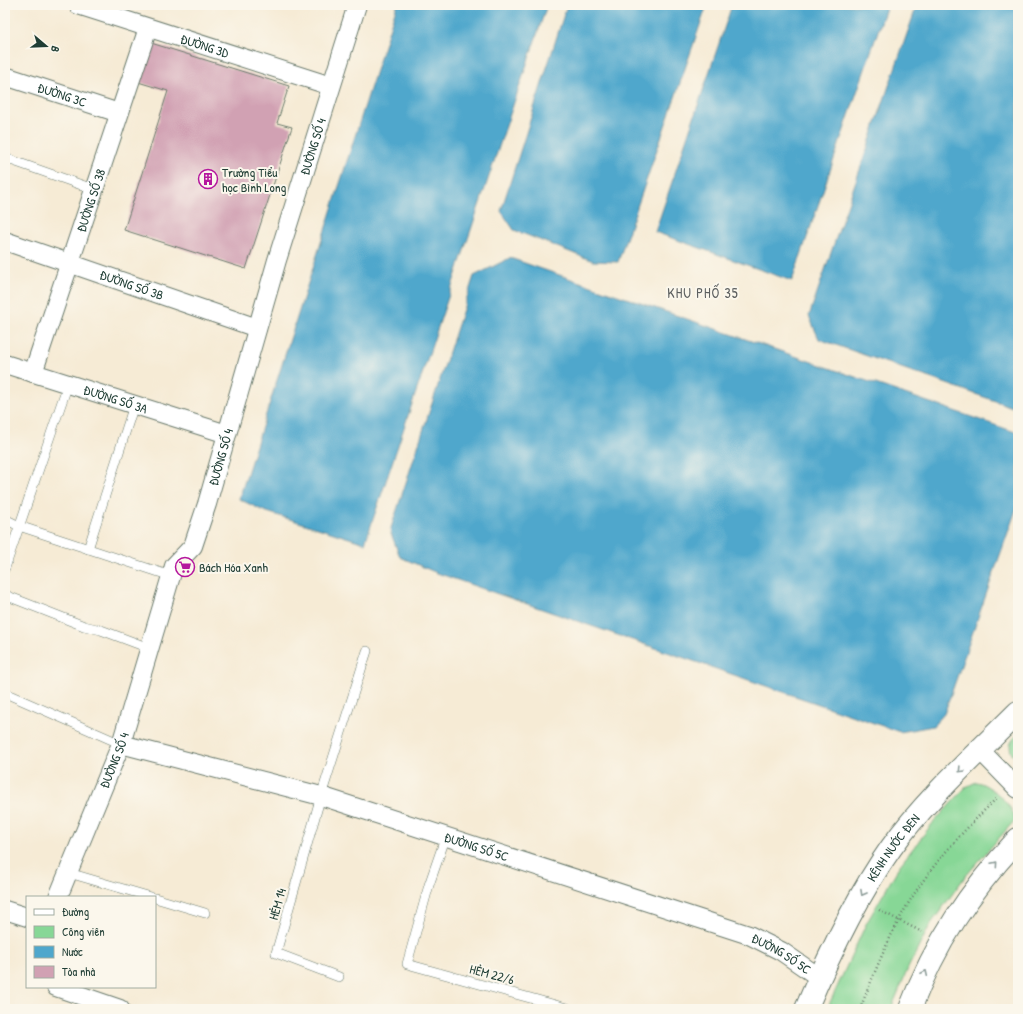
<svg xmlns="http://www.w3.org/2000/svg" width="1023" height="1014" font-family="'Patrick Hand',sans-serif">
<rect width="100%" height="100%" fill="#fbf7ec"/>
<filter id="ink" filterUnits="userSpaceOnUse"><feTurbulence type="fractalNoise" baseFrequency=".025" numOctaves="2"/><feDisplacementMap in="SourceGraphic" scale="8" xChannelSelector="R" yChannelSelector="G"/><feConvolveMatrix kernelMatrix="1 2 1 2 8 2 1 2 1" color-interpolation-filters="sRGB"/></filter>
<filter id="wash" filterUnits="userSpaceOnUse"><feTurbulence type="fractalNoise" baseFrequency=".012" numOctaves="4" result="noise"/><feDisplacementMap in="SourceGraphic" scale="16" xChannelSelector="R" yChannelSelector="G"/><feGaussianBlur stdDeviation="0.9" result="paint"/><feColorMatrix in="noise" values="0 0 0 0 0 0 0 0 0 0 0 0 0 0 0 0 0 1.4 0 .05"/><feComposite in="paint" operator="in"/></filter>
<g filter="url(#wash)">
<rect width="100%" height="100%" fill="#f6ebd5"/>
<g fill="#87d796" stroke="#538a65">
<path d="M 1018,734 L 1018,761 C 1008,751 1007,744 1018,734 Z"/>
<path d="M 976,782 C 989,783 1015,807 1015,820 L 964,878 L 930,925 L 909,966 L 891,1009 L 827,1009 L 866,924 L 900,865 L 932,824 L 966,787 Z"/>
</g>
<g fill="#4fa7cc" stroke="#377280">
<polygon points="397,5 547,5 365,543 264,511 239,499"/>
<polygon points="567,5 707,5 618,262 593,261 514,230 501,211"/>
<polygon points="732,5 887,5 792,281 655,232"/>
<polygon points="917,5 1018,5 1018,409 819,339 809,316"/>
<polygon points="510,258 1018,433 1018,504 944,714 933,726 900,732 437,573 400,557 390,531 474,276"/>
</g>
<g id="blocks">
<polygon fill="#d1a1b3" points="151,43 289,86 277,123 292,127 246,269 124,230 168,91 138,82"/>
</g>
</g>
<g filter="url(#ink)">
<use href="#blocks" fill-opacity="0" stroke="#6a7a6c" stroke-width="1"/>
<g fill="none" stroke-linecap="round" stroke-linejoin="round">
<g stroke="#6a7a6c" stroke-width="10">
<g id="lane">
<polyline points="5,158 93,189"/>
<polyline points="5,519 19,526 171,576"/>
<polyline points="88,549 134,405"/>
<polyline points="5,568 68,384"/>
<polyline points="5,595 84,626 101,630 149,648"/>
<polyline points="5,693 121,744"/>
<polyline points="446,836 429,885 407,964 570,1009"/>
<polyline points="69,873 151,897"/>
<polyline points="155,898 205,913"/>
<polyline points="339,977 276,953 321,796 367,651"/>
</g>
</g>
<g stroke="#6a7a6c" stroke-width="20">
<g id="street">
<path id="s1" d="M 78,5 L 331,86"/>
<path id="s2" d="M 5,76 L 119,113"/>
<path id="s3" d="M 5,241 L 257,328"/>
<path id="s4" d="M 5,364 L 227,434"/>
<path id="s5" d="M 33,373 L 148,28"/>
<path id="s6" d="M 121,744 L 321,796 L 749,935 L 781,951 L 820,978"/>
<polyline points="980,750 1018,789"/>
<path id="s7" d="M 58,897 L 121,744 L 174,566 L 193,546 L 207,504 L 277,260 L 357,5"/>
<polyline points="5,910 27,917"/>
<polyline points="56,987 120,1009"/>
</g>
</g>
<g stroke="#6a7a6c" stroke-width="24">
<g id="secondary">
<path id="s8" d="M 806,1009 C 829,955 857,896 891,848 C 925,800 976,754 1018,712"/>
<path d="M 910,1009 C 935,943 970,891 1018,839"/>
</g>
</g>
<g stroke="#6a7a6c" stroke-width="2.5" stroke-dasharray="1 3" stroke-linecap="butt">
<polyline points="879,910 922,932"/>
<path d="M 860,1009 C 872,979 884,948 899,920 C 924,872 960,834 998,797"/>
</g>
<use href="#lane" stroke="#fff" stroke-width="9"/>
<use href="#street" stroke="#fff" stroke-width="18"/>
<use href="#secondary" stroke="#fff" stroke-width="22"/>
</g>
<defs><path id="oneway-chevron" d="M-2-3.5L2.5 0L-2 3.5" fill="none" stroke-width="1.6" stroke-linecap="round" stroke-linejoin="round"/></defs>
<g stroke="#8f9e9a">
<use href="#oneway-chevron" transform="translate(961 770) rotate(134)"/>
<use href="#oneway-chevron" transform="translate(995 864) rotate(-49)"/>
<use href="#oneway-chevron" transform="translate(863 893) rotate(119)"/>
<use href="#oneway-chevron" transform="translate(925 973) rotate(-65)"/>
</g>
</g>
<defs>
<g id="building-ring" transform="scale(1)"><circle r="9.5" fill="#fbf7ec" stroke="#b5179e" stroke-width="1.5"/><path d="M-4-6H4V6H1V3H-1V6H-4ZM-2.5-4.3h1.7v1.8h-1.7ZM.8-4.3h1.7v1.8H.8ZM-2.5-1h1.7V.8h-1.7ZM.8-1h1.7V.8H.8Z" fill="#b5179e"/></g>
<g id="supermarket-ring" transform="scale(1)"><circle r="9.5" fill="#fbf7ec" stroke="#b5179e" stroke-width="1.5"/><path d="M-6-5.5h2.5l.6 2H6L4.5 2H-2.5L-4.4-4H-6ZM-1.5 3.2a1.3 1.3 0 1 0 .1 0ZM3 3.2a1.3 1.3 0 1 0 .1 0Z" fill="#b5179e"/></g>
</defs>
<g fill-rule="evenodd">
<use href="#building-ring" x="208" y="179"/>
<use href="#supermarket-ring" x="185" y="567"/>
</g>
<g text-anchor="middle" stroke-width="4" stroke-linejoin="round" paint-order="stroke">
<g font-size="13" fill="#1f3d34" stroke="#fbf7ec">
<text dy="5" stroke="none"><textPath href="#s1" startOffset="133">ĐƯỜNG 3D</textPath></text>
<text dy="5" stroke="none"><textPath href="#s2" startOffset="60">ĐƯỜNG 3C</textPath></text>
<text dy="5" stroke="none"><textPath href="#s7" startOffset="796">ĐƯỜNG SỐ 4</textPath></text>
<text dy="5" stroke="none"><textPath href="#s5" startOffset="182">ĐƯỜNG SỐ 38</textPath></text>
<text dy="5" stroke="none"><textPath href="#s3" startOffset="134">ĐƯỜNG SỐ 3B</textPath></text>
<text dy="5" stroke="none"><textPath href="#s4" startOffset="116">ĐƯỜNG SỐ 3A</textPath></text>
<text dy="5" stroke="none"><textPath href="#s7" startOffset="472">ĐƯỜNG SỐ 4</textPath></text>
<text dy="5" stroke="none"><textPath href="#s7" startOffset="148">ĐƯỜNG SỐ 4</textPath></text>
<text dy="5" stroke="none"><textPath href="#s6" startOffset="370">ĐƯỜNG SỐ 5C</textPath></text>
<text dy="5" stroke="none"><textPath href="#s8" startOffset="184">KÊNH NƯỚC ĐEN</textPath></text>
<text transform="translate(277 904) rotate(-74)" y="5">HẺM 14</text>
<text dy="5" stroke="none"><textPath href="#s6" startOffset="694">ĐƯỜNG SỐ 5C</textPath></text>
<text transform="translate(492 974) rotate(15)" y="5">HẺM 22/6</text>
</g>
<g font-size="13" fill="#1f3d34" stroke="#fbf7ec" text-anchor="start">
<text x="222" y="177">Trường Tiểu<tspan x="222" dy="15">học Bình Long</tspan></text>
<text x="199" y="572">Bách Hóa Xanh</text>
</g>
<g font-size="14" letter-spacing="1" fill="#5d6060" stroke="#fbf7ec">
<text x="703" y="298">KHU PHỐ 35</text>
</g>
</g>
<rect width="1023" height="1014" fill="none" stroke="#fbf7ec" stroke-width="20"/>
<rect x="26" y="896" width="130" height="92" fill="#fbf7ec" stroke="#a3ada2"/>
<rect x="34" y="909" width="20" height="6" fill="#ffffff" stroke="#a3ada2"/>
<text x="62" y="916" font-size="12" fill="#1f3d34">Đường</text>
<rect x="34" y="926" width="20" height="12" fill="#87d796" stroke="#a3ada2"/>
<text x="62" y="936" font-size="12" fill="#1f3d34">Công viên</text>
<rect x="34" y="946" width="20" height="12" fill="#4fa7cc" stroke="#a3ada2"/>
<text x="62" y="956" font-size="12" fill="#1f3d34">Nước</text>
<rect x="34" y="966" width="20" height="12" fill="#d1a1b3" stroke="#a3ada2"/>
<text x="62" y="976" font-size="12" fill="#1f3d34">Tòa nhà</text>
<g transform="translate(46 46) rotate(109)" stroke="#fbf7ec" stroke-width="3" paint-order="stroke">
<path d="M0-3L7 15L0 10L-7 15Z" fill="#1f3d34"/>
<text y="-6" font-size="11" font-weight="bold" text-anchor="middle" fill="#1f3d34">B</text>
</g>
</svg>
